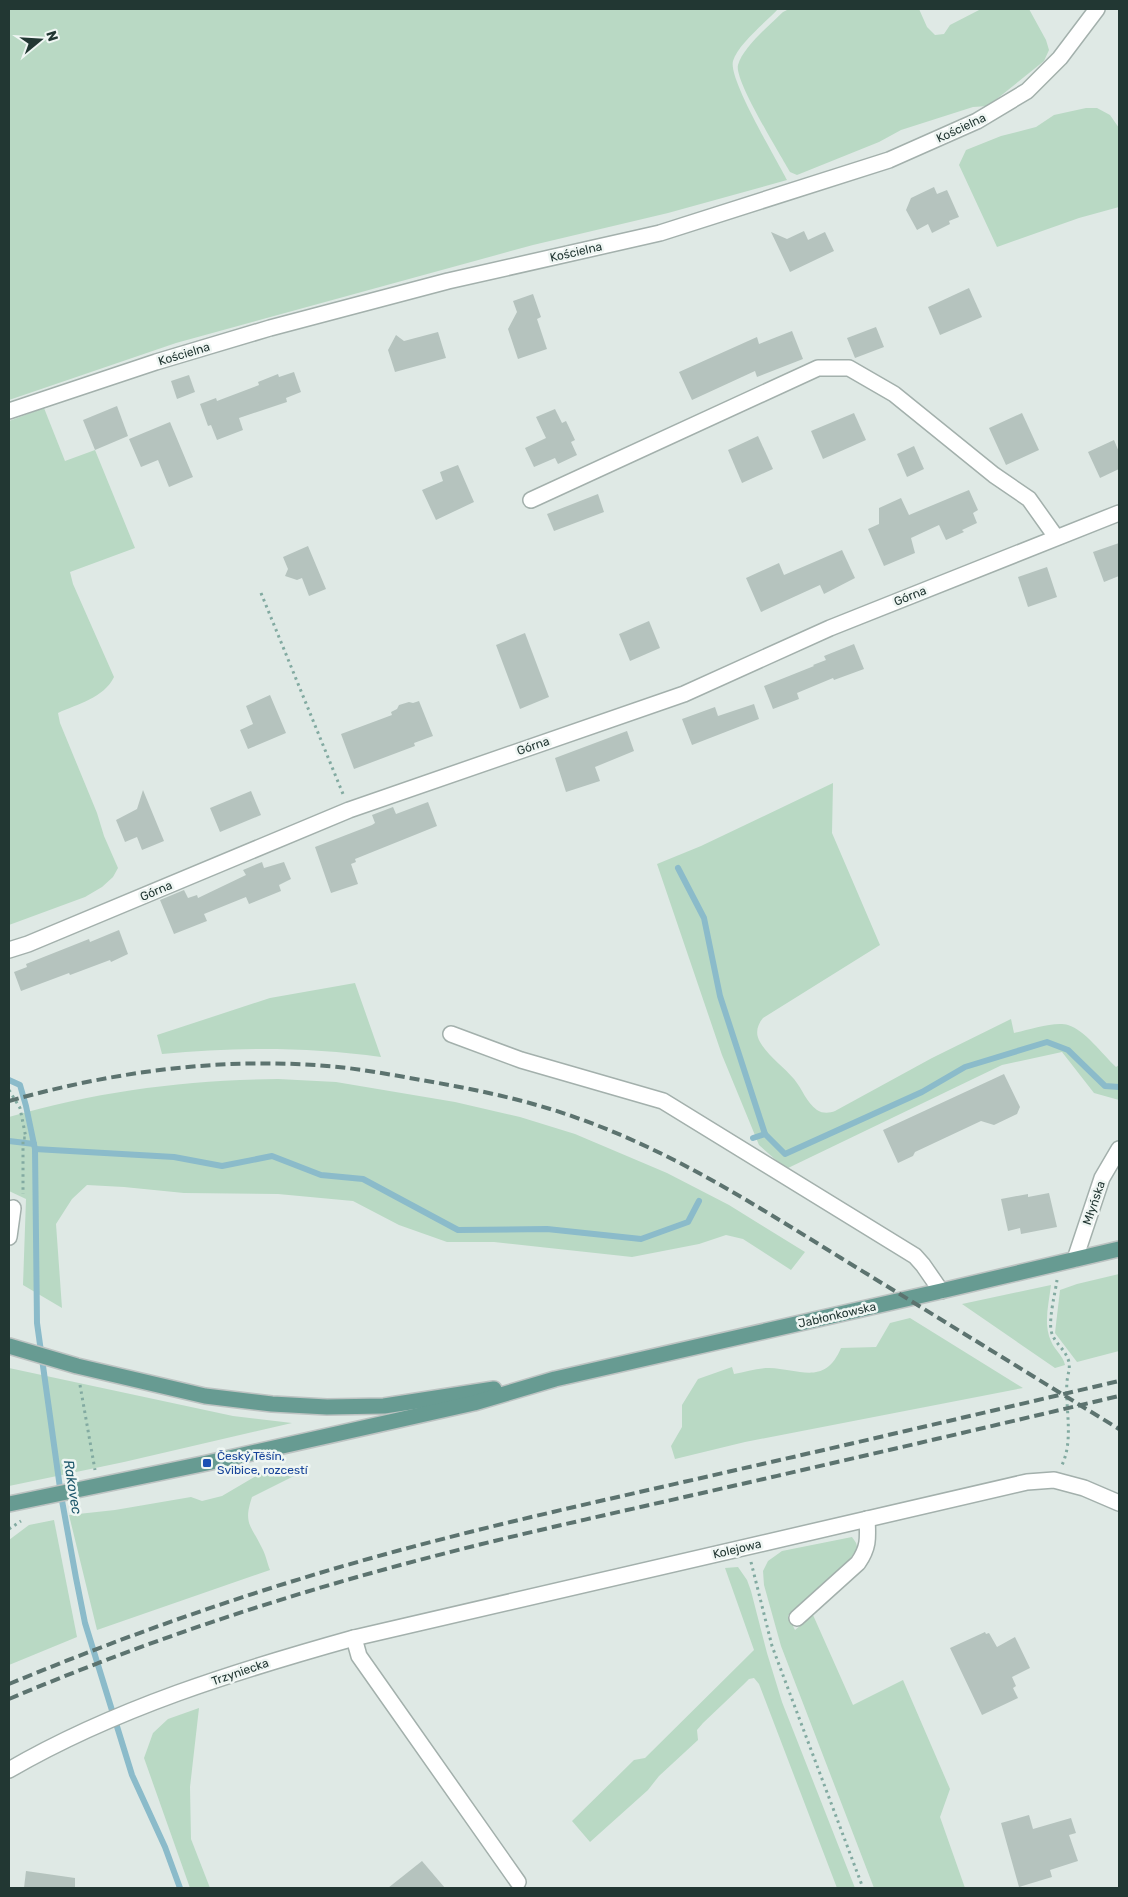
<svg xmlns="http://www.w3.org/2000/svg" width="1128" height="1897" font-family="Rubik,sans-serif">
<rect width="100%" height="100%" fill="#dfe9e5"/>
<g fill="#b9d9c4">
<path d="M 9,9 L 778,9 C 766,22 738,44 733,61 C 728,79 777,160 787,180 L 668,213 L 533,245 L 176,343 L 9,400 Z"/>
<path d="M 789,9 L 919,9 L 927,27 L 935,35 L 944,34 L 950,25 L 981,9 L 1029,9 L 1046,40 L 1049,50 L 1044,61 L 988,106 L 973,107 L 901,130 L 879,142 L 797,175 L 790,172 C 780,154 734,80 738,65 C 743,47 770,25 783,12 Z"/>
<polygon points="1086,108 1097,108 1110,115 1119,128 1119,207 1079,218 997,247 959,165 966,150 1001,136 1036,127 1054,115"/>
<path d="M 44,408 L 65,461 L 95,450 L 135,548 L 70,572 L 73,584 L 114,677 C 104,698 77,704 58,713 L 60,723 L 97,813 L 104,836 L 118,868 L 113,877 L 102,887 L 85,897 L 9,925 L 9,421 Z"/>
<path d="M 833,783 L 832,833 L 880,945 L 763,1018 C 757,1025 755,1034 760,1042 C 768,1056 784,1067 794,1079 C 803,1090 806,1102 817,1110 C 823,1114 830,1113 835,1111 L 932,1058 L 1011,1019 L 1014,1033 C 1028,1030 1055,1021 1068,1025 C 1085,1030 1103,1055 1116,1067 L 1119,1065 L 1119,1100 L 1094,1093 L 1062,1052 L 1002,1065 L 786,1169 L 759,1145 L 722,1055 L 657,864 L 701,846 Z"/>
<path d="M 355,983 L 381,1057 C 308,1047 236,1047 162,1054 L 157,1035 L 270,998 Z"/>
<path d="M 278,1079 L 336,1082 L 455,1102 L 520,1117 L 575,1134 L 667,1173 L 729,1205 L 805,1252 L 791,1270 L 743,1239 L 726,1235 L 699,1244 L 632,1257 L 494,1242 L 447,1242 L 399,1225 L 353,1201 L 278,1194 L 184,1193 L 124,1187 L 87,1185 L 72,1199 L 56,1224 L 62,1308 L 23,1285 L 26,1199 L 9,1191 L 9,1117 C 98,1091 185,1080 278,1079 Z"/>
<polygon points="1119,1274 1119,1351 1077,1362 1055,1333 1060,1290 1077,1284"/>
<path d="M 1051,1285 C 1049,1303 1043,1324 1051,1341 C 1055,1351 1063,1355 1065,1365 L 1055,1368 L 962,1304 Z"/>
<path d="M 910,1318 L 1023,1388 L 745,1442 L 675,1459 L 671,1446 L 682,1427 L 682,1405 L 698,1379 L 732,1367 L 734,1374 C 746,1372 757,1368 769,1368 C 800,1369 825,1386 841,1348 L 876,1347 L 890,1323 Z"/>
<polygon points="9,1368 233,1416 292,1423 124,1462 9,1486"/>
<path d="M 292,1466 L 296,1475 L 252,1497 C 243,1524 251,1525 262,1548 C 266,1555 267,1563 270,1570 L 97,1630 L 69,1515 L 115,1510 L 191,1497 L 202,1501 L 222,1496 L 261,1473 Z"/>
<polygon points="54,1520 77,1637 9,1665 9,1540 29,1525"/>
<path d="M 852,1537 C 854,1540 857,1543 857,1547 C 856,1560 800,1605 788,1616 L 795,1630 L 813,1615 L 853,1705 L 903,1680 L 950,1789 L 940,1817 L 965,1888 L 874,1888 L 781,1646 L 764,1585 L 763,1571 L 768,1561 L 782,1551 Z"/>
<polygon points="738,1567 747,1580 751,1591 767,1653 782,1702 855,1888 837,1888 759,1684 754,1678 749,1679 743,1685 703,1723 697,1730 698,1740 659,1776 648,1790 590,1842 572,1821 634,1760 645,1758 754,1650 725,1568"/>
<polygon points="199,1708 190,1787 191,1839 210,1888 190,1888 144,1758 153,1733 168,1719"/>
</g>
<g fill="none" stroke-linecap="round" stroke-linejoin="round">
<g stroke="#8bbbca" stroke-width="6">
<polyline points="678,868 704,918 720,996 765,1134"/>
<polyline points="9,1080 20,1085 26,1106 35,1149 37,1323 61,1495 76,1578 85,1623 132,1775 165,1847 180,1888"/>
<polyline points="753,1138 765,1134 785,1154 922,1092 965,1067 1047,1042 1068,1050 1105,1086 1119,1087"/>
<polyline points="9,1141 34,1144"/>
<polyline points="35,1149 174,1157 222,1166 272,1156 321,1175 363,1179 458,1230 547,1229 641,1239 688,1222 699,1201"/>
</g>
</g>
<g fill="#b5c3be">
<polygon points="934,187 937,194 947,190 959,217 949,221 950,224 932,233 928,224 917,230 906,210 911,198"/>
<polygon points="804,231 808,240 825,232 834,251 790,272 771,232 787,239"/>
<polygon points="969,288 982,317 940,335 928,307"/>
<polygon points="533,294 541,317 537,319 547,349 518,359 508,329 517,312 513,301"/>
<polygon points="876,327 884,347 855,358 847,338"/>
<polygon points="792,331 803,359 757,377 755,371 692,400 679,372 757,337 759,344"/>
<polygon points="438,332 446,358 395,372 388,350 396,335 404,341"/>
<polygon points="294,372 301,392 286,398 287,402 239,418 243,430 217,440 211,425 208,426 200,404 216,398 217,401 259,385 258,382 278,374 279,377"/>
<polygon points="189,375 195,392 177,399 171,381"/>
<polygon points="117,406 128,436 95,450 83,420"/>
<polygon points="555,409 562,423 566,421 575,440 571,442 577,455 558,464 555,458 534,467 525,448 546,438 536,417"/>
<polygon points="854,413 866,440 823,459 811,431"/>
<polygon points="1022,413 1039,450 1006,465 989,428"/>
<polygon points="170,422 193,477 169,487 158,460 141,467 129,439"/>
<polygon points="758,436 773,469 742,483 728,450"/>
<polygon points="1114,440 1119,452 1119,469 1100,478 1088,452"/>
<polygon points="914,446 924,469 907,477 897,454"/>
<polygon points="458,465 474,502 436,520 422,490 443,481 440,472"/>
<polygon points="969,490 978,510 973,513 977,523 962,530 964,532 946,540 939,525 911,538 915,553 884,566 868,529 879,524 879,508 901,498 909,515"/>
<polygon points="598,494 604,512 554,531 547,514"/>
<polygon points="1119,543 1119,576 1104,582 1093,552"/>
<polygon points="308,546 326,589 309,596 302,578 297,580 285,576 288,569 283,557"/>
<polygon points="842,550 855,578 824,594 820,585 761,612 746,578 779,563 784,575"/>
<polygon points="1047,567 1057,597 1028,607 1018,577"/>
<polygon points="649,621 660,648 630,661 619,634"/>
<polygon points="525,633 549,697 520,709 496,645"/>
<polygon points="854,644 864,669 834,680 833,678 797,693 799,699 773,709 764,686 814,666 813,665 826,660 824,656"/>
<polygon points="270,695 286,733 248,749 240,730 253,724 246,706"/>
<polygon points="419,701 433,736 414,743 415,746 354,769 341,734 392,715 391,712 397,709 399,705 409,702 413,703"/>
<polygon points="754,704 759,719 692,745 682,719 715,707 718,716"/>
<polygon points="627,731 634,751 595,767 600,781 566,792 555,758"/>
<polygon points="143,790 164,841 142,850 137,837 125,842 116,820 137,809"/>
<polygon points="251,791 261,815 220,832 210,808"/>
<polygon points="428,802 437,826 355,859 356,862 351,864 358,884 331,893 315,847 372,825 375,823 372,815 393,807 396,814"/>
<polygon points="262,862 264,868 284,862 291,879 279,885 281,891 249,904 246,897 204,914 207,921 174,934 160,900 184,890 188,898 197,895 198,898 246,875 243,870"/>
<polygon points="119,930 128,954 111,962 110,960 70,975 69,973 21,991 14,972 27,967 26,964 89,939 90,942"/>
<polygon points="1004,1074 1020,1107 1017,1114 994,1125 981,1121 915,1152 913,1156 898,1163 883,1130"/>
<polygon points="1049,1193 1057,1227 1021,1234 1020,1228 1008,1231 1001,1199 1028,1194 1028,1197"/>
<polygon points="985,1632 986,1634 989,1633 997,1647 1015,1637 1030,1668 1012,1677 1016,1686 1013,1688 1018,1698 982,1715 950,1648"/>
<polygon points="1029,1815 1033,1829 1071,1818 1076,1833 1069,1835 1078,1861 1050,1870 1052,1877 1019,1887 1001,1823"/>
<polygon points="422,1861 445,1888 388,1888"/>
<polygon points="26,1871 75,1878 75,1888 24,1888"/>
</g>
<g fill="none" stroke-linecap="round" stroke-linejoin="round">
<g stroke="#a3b0ac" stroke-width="18">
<g id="minor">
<polyline points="9,411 156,362 270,328 448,281 660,233 889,160 977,121 1027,91 1060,58 1097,9"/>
<polyline points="531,500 818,368 849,368 894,394 994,475 1029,499 1056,537"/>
<polyline points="9,950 28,944 349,810 684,694 830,628 1119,513"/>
<polyline points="451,1034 521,1060 663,1101 915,1256 923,1265 941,1291"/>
<polyline points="9,1237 13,1208"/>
<polyline points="1075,1259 1102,1178 1119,1149"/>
<path d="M 797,1618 L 858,1563 C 869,1547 868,1538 867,1519"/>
<polyline points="354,1638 359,1656 518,1882"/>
<path d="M 9,1770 C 116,1708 236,1671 354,1638 L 1027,1482 L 1054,1480 L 1084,1488 L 1119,1503"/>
</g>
</g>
<g stroke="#bdc3c2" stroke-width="18">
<g id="major">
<polyline points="9,1346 77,1366 205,1396 272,1404 327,1407 384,1406 494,1389"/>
<polyline points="9,1504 207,1463 474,1403 555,1379 941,1291 1119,1249"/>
</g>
</g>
<g stroke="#82aaa1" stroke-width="3" stroke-dasharray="2.5 4" stroke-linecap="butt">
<polyline points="261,593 343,794"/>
<polyline points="9,1090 20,1108 26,1138 23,1138 23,1194"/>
<path d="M 1057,1280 C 1055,1294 1049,1317 1051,1330 C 1053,1342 1064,1348 1068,1359 C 1071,1367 1068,1373 1067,1381 C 1065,1409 1074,1439 1062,1465"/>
<polyline points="80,1385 95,1470"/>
<polyline points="9,1529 21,1521"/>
<polyline points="751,1562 772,1646 863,1888"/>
</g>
<use href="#minor" stroke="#fff" stroke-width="15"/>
<use href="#major" stroke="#679b92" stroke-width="15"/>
<g stroke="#5c736f" stroke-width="4" stroke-dasharray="10 5" stroke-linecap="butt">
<path d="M 9,1101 C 115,1071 227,1056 338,1067 C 368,1070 398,1076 427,1081 C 479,1090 531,1101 580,1119 C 673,1152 757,1206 841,1258 C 934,1315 1026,1372 1119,1429"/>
<path d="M 9,1684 C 132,1633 258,1589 386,1554 C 502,1522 619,1497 736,1470 C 864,1441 991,1411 1119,1381"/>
<path d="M 9,1699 C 132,1647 258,1604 386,1569 C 498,1538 611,1514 724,1488 C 856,1458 988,1427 1119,1396"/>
</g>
</g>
<rect fill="#1a4fb4" stroke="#eff6f3" stroke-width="2" x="202" y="1458" width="10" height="10" rx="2.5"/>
<g text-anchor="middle" stroke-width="5" stroke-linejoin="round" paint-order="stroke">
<g font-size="12" fill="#223733" stroke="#eff6f3">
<text transform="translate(961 128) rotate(-25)" y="4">Kościelna</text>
<text transform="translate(576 252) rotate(-13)" y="4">Kościelna</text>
<text transform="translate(184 354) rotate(-17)" y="4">Kościelna</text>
<text transform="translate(910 596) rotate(-22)" y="4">Górna</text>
<text transform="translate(533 746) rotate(-19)" y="4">Górna</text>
<text transform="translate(156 891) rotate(-23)" y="4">Górna</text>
<text transform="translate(1094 1203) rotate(-71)" y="4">Młyńska</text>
<text transform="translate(837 1315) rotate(-13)" y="4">Jabłonkowska</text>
<text transform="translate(737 1549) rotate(-13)" y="4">Kolejowa</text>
<text transform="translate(240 1672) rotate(-19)" y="4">Trzyniecka</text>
</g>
<g font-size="12" fill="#164399" stroke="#eff6f3" text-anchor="start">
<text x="217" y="1460">Český Těšín,<tspan x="217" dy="14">Svibice, rozcestí</tspan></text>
</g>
<g font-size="14" font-style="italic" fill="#215a6e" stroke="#eff6f3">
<text transform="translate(73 1487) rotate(81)" y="5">Rakovec</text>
</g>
</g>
<rect width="1128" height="1897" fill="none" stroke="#223733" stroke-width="20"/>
<g transform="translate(40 40) rotate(72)" stroke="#eff6f3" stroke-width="4" paint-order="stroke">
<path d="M0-4L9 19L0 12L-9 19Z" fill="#223733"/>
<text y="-8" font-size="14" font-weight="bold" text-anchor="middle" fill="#223733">N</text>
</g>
</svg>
